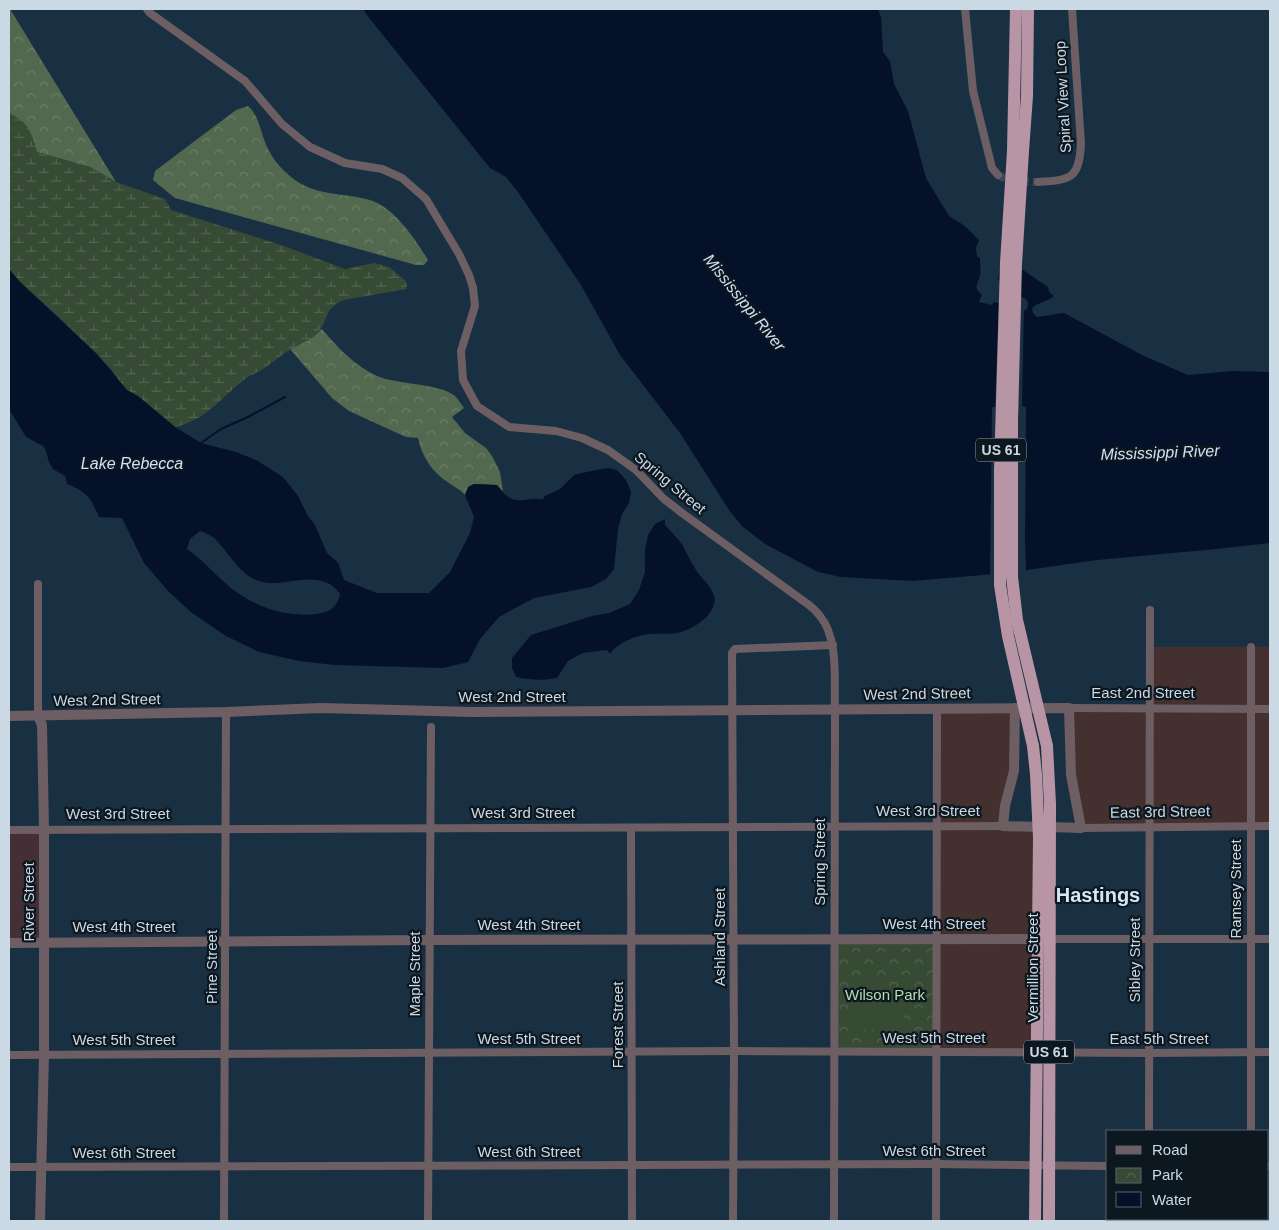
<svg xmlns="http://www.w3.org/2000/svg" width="1279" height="1230" font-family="Arial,sans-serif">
<defs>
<pattern id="forest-crowns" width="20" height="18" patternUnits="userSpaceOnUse" patternTransform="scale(1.25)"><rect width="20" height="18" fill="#53694f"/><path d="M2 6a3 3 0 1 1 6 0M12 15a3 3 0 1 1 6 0" fill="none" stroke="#6a7e68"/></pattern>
<pattern id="wetland-marsh" width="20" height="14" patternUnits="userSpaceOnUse" patternTransform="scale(1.25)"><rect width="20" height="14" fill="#374a34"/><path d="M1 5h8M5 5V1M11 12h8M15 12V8" fill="none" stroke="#536451"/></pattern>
<pattern id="park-crowns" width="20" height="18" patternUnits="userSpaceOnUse" patternTransform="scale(1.25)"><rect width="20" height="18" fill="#374a34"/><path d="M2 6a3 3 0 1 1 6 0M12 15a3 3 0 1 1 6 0" fill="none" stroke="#536451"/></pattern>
</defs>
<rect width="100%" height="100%" fill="#193042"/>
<g fill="#44302e">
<polygon points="1150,647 1270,647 1270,826 1081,828 1069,708 1149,708"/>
<polygon points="1015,708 1015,732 1003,826 1033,831 1036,1052 936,1052 937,709"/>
</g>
<polygon fill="#432f35" points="44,829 44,942 9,943 9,830"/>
<g fill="url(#forest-crowns)">
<path d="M 9,9 L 10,9 L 116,182 L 90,167 L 36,152 C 34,136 25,119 9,114 Z"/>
<path d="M 248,106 C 259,115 261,134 267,147 C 273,159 280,168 291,177 C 316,197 341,192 370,200 C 394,207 416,240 428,260 L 424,265 L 416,265 L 175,198 L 153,180 L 155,171 L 236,110 Z"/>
<path d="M 322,329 C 337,347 355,366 377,376 C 398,385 439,383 455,396 C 458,399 461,404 464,408 L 452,417 L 465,433 L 486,448 L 492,456 L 500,472 L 503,492 L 497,485 L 474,484 L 468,487 L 465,495 C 460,489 456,488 449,483 C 432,472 422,457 418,438 L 406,437 L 349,411 L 332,398 L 290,349 L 313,337 Z"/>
</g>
<path fill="url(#wetland-marsh)" d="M 9,114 C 27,119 33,135 37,152 L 90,167 L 116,182 L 165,199 L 171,210 L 284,246 L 345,269 L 374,263 L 389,267 L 405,280 L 407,285 L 406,289 L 344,300 C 321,309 331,322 314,336 C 307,342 298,345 291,349 C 281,355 272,363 263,369 C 258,372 254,374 249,376 C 224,394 206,421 175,427 L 138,396 L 127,390 L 119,381 L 112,370 L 63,321 L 20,282 L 9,269 Z"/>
<polygon fill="url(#park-crowns)" points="935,939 936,1052 834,1051 834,940"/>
<path fill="#374a34" d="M 851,976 C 887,976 906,993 905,1030 L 851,1030 Z"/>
<g fill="#051128" fill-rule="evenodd">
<path d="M 363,9 L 878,9 L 881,17 L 883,52 L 890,61 L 894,84 L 908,111 L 926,178 L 949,216 L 965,226 L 979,240 L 976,248 L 977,257 L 980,258 C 980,263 981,271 980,276 C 977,286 973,287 982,295 L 979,302 L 992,305 L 994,302 L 1023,311 L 1027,309 L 1028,303 L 1026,299 L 1005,289 L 998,279 L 1000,269 L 1023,270 L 1048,287 L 1049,292 L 1054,296 C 1047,302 1038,302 1032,308 L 1033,313 L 1037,317 L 1064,313 L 1144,356 L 1188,375 L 1233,371 L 1270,372 L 1270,543 L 1216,549 L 1097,560 L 1006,573 L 913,581 L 841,577 L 818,572 L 765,544 L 742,526 L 729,510 L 680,433 L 620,355 L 581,285 L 518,192 L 506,177 L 490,168 L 370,19 Z"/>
<path d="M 9,269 L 20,282 L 97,354 L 127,390 L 138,396 L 175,427 L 201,443 L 236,452 L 256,460 L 283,477 L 298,496 L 308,516 L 315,525 L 327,553 L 338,563 L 344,580 L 377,593 L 429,593 L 450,572 L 470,533 L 474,517 L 465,495 L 468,487 L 474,484 L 497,485 C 509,500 512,502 531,499 C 536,498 539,500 543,499 L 545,496 L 560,489 L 574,475 L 591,471 L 608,468 L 617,470 L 626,480 L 631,492 L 629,503 L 622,514 L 618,529 L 614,569 L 606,579 L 591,587 L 534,598 L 499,617 L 480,639 L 468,662 L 443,668 L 334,665 L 299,661 L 259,652 L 226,636 L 192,613 L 169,592 L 144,563 L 122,518 L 99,517 C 91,498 87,492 67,484 L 65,476 L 53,469 L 49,462 L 46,451 L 43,446 L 26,437 L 9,409 ZM 200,531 C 205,533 211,535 214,538 C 229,552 238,574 259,581 C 283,590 320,565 340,594 C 337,608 330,612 316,614 C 281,618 247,604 222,580 C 210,569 200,558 187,549 L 190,539 Z"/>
<path d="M 665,519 L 665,525 C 671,532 678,538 683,546 C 687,554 691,562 696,570 C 700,577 708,583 712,591 C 723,610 696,628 681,632 C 672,635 660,633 650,634 C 637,635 617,643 610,654 L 607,650 L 583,653 L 568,661 L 557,678 C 543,681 531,680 516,677 L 512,668 L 512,658 L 531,635 L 592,616 L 609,613 L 630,604 L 639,590 L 645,572 L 645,550 L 648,535 L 655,524 Z"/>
</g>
<polygon fill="#193042" points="999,301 1024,307 1022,406 1026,407 1026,410 1025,541 1026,573 990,577 992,407 995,407"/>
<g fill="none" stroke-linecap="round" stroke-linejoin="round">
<polyline stroke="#051128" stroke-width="2" points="201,443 221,429 248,417 285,397"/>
<polyline stroke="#34495a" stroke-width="8" stroke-dasharray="8 4" stroke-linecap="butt" points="998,175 1008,180 1038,182"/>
<g stroke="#6d5e64" stroke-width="8">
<path d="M 147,9 L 150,13 L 245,81 L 282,124 L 310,147 L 345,163 L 382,169 L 402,178 L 426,199 L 459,254 L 469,275 L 473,288 L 475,306 L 461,351 L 463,380 L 477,406 L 509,427 L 556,431 L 582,438 L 608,450 L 636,470 L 664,499 L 682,513 L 809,605 C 813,608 817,612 820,616 C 839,639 834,681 835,710 L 834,1221"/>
<polyline points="965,9 973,91 992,168 998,175"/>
<path d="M 1038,182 C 1071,180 1079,179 1081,144 L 1072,9"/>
<polyline points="38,584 38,716"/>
<polyline points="1069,708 1270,709"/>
<polyline points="631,828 632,1221"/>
<polyline points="1081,828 1270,826"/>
<polyline points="9,830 1003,826"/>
<polyline points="1049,939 1270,939"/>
<polyline points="9,1055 734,1051 1149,1053 1270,1052"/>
<polyline points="1149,1131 1150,610"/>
<polyline points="1251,1131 1251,647"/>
<polyline points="1268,1166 1270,1166"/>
<polyline points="9,1167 936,1164 1108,1166"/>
<polyline points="1149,1219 1149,1221"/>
<polyline points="1251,1219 1251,1221"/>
<polyline points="224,1221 226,712"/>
<polyline points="428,1221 431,727"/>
<polyline points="733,1221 734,1051 732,653 735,649 833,645"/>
<polyline points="936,1221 937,709"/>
</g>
<g stroke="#6d5e64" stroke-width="10">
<polyline points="1015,708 1014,771 1005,806 1003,826 1038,827"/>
<polyline points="9,716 226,712 321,708 472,712 1069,708 1071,775 1081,828 1050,827"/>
<polyline points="38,716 42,725 44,829 44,1054 40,1221"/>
<polyline points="9,943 429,940 1043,939"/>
</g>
<g stroke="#b895a4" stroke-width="12">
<polyline points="1013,151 1016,9"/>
<polyline points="1023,151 1027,96 1028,9"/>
<polyline points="1033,746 1036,774 1039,838 1035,1221"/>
<polyline points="1047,746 1050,804 1049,1221"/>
</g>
<g stroke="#b895a4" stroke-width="12">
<polyline points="1013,151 1006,263 1000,471 1000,585 1008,636 1033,746"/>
<polyline points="1023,151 1016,264 1012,421 1012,577 1017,620 1047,746"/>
</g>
</g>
<g text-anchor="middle" stroke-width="4.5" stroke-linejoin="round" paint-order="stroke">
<g fill="#0d171f" stroke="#929fa9" stroke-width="1">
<rect x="976" y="438.5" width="50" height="23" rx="4"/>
<rect x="1024" y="1040.5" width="50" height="23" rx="4"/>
</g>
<g font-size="14" font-weight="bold" fill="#cbd9e4">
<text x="1001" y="455">US 61</text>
<text x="1049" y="1057">US 61</text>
</g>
<g font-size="15" fill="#cbd9e4" stroke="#0d171f">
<text transform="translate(1063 97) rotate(-93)" y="5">Spiral View Loop</text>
<text transform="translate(670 483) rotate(40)" y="5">Spring Street</text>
<text x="1143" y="698">East 2nd Street</text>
<text transform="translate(917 694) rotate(-1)" y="5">West 2nd Street</text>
<text x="512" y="702">West 2nd Street</text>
<text transform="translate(107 700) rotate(-1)" y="5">West 2nd Street</text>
<text x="928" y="816">West 3rd Street</text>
<text transform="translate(1160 812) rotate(-1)" y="5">East 3rd Street</text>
<text x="523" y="818">West 3rd Street</text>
<text x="118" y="819">West 3rd Street</text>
<text transform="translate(820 862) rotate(-90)" y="5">Spring Street</text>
<text transform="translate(1236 889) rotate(-90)" y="5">Ramsey Street</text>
<text transform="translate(29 902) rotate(-90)" y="5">River Street</text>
<text x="934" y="929">West 4th Street</text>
<text x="529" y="930">West 4th Street</text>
<text x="124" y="932">West 4th Street</text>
<text transform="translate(720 937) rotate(-90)" y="5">Ashland Street</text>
<text transform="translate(1135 960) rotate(-90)" y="5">Sibley Street</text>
<text transform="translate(212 967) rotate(-90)" y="5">Pine Street</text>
<text transform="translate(1033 968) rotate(-90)" y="5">Vermillion Street</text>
<text transform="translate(415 974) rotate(-90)" y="5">Maple Street</text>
<text transform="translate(618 1025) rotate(-90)" y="5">Forest Street</text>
<text x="934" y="1043">West 5th Street</text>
<text x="529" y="1044">West 5th Street</text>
<text x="1159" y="1044">East 5th Street</text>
<text x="124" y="1045">West 5th Street</text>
<text x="934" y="1156">West 6th Street</text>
<text x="529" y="1157">West 6th Street</text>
<text x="124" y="1158">West 6th Street</text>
</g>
<g font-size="15" fill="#b5dfae" stroke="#0d171f">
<text x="885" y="1000">Wilson Park</text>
</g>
<g font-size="16" font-style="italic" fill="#d3e0f5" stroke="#0d171f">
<text transform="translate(745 302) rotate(51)" y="6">Mississippi River</text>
<text transform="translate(1160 452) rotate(-2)" y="6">Mississippi River</text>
<text x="132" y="469">Lake Rebecca</text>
</g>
<g font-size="20" font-weight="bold" fill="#d1e7fa" stroke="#0d171f">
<text x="1098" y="902">Hastings</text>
</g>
</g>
<rect width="1279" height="1230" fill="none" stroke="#cbd9e4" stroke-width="20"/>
<rect x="1106" y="1130" width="162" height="90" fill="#0d171f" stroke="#59656e"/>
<rect x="1116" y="1146" width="25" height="8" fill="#6d5e64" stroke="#59656e"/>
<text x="1152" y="1155" font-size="15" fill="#cbd9e4">Road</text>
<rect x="1116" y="1168" width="25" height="15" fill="url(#park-crowns)" stroke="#59656e"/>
<text x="1152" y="1180" font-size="15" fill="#cbd9e4">Park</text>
<rect x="1116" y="1192" width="25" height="15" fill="#051128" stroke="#59656e"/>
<text x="1152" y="1205" font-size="15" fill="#cbd9e4">Water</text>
</svg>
